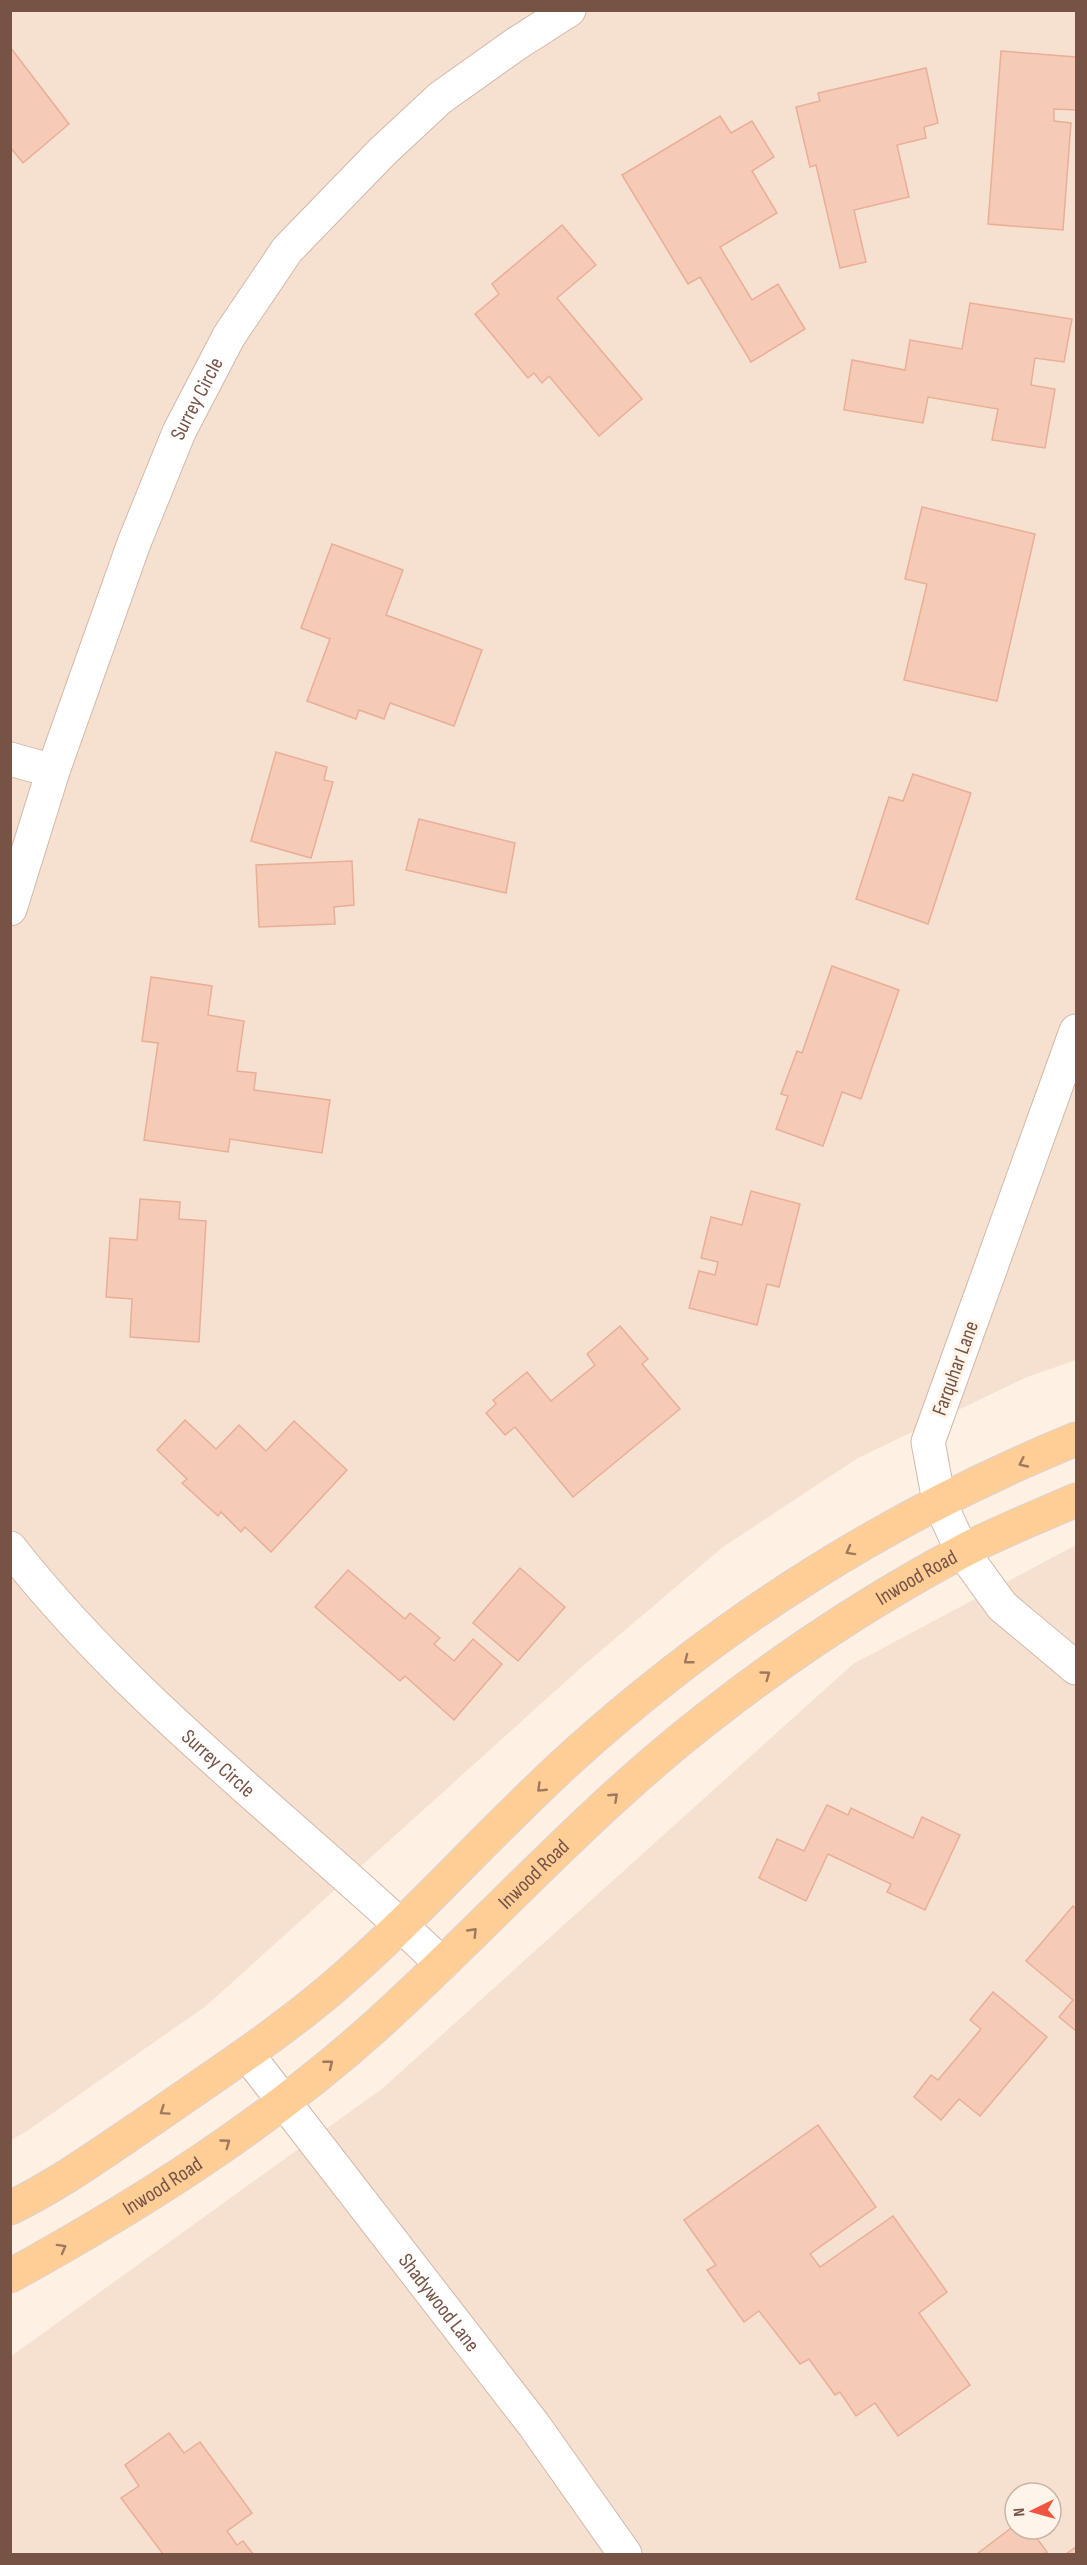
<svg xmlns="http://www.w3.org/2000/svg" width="1087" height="2565" font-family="'Sofia Sans Condensed',sans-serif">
<rect width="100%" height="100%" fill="#fef0e2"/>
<g fill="#f6e1d0" fill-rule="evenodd">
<polygon points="11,11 1076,11 1076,1360 1027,1377 858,1458 723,1547 584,1665 206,2006 27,2131 11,2140"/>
<path d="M 1076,1545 L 1076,2554 L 11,2554 L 10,2357 L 383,2088 L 853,1664 ZM 1015,2493 L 1051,2493 L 1051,2529 L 1015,2529 Z"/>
</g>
<g fill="#f5cab7" stroke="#e9ae97" stroke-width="1.5">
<polygon points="10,47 69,124 23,163 10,147"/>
<polygon points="1001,51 1076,57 1076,110 1054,109 1054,121 1071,123 1063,230 988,224"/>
<polygon points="926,68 938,123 924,127 926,138 897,145 909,197 854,210 866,262 840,268 816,165 810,167 796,107 820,101 818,93"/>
<polygon points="720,116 731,133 752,121 774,157 752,171 777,213 720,247 752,300 778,284 805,329 751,362 700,277 688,284 622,175"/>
<polygon points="562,225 596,265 557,298 642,399 599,436 549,376 542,383 534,373 528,378 475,314 499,294 492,284"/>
<polygon points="970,303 1072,319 1064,362 1035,358 1031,385 1055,389 1045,448 992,440 998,409 928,397 923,423 844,410 852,360 905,370 910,340 962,349"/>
<polygon points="922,507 1035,534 997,701 904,680 927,584 905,579"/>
<polygon points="332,544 403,570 386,615 482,650 454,726 390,703 384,719 359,710 356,719 307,701 330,639 301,628"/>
<polygon points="276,752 327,767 324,780 333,782 311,858 251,841"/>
<polygon points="913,774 971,793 928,924 856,899 889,797 903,801"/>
<polygon points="419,819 515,843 506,893 406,870"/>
<polygon points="352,861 354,905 334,907 335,924 259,927 256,865"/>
<polygon points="832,966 899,990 861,1099 842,1092 823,1146 776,1129 788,1096 781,1094 797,1051 802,1053"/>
<polygon points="151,977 212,986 208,1015 244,1021 237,1071 256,1073 254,1090 330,1100 322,1153 230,1139 228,1152 144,1140 158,1043 142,1041"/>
<polygon points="751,1191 800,1204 779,1287 767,1284 757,1325 689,1308 699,1271 715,1275 718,1262 701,1258 711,1217 742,1225"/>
<polygon points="140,1199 180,1202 179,1219 206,1221 199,1342 130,1337 132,1299 106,1297 110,1238 137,1240"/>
<polygon points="620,1326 648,1359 642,1364 680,1409 573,1497 515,1427 505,1435 486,1413 496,1404 493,1400 527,1372 551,1401 595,1365 587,1354"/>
<polygon points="185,1420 216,1449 239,1425 266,1451 294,1421 347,1470 271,1552 245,1527 241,1532 221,1512 218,1516 182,1483 187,1479 157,1450"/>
<polygon points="520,1568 565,1607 518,1661 473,1623"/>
<polygon points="348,1570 405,1619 410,1613 440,1638 434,1644 454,1661 473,1639 502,1664 454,1720 405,1676 400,1681 315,1607"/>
<polygon points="827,1805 848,1815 851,1808 913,1838 922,1817 960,1835 925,1910 887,1892 891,1884 828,1854 806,1901 759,1878 777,1839 804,1851"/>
<polygon points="1073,1906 1076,1909 1076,2031 1059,2017 1073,2000 1026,1961"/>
<polygon points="993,1992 1047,2037 980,2116 959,2099 941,2120 914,2097 931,2075 938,2080 981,2029 970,2020"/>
<polygon points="818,2125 876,2207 810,2254 820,2267 893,2216 947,2292 919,2313 970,2385 898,2436 875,2403 856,2416 840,2392 835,2395 809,2359 800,2364 759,2311 744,2322 707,2270 716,2265 684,2220"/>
<polygon points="169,2433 184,2453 200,2442 252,2513 227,2531 237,2545 243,2541 253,2554 163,2554 121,2498 139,2486 125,2465"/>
<polygon points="1015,2525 1015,2529 1030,2529 1047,2552 1044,2554 977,2554"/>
<polygon points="1076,2547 1076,2554 1066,2554"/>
</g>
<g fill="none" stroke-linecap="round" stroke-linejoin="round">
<g stroke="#d2b8aa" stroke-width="35">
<g id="minor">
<polyline points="10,759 53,771"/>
<path id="s1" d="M 10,909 L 53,771 L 134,543 L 179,432 L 229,336 L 287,250 L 382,152 L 440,98 L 516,44 L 569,10"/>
<polyline points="1076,1031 928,1442 939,1501 962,1551 1002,1606 1076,1668"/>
<path id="s2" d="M 10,1548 C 134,1706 298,1826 442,1964"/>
<path id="s3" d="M 247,2054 L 534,2425 L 625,2554"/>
</g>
</g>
<g stroke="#dcd2cf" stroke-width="35">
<g id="major">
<path d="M 10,2208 C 60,2184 106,2150 151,2120 C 211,2078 273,2038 329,1991 C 415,1918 489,1832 573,1756 C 724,1620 888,1516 1076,1439"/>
<path id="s4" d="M 10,2276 C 141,2204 267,2124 378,2024 C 488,1924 587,1812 705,1720 C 785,1657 871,1600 961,1552 C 998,1532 1038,1517 1076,1500"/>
</g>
</g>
<use href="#minor" stroke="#fff" stroke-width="33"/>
<use href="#major" stroke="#ffce97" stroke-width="33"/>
</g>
<defs><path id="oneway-chevron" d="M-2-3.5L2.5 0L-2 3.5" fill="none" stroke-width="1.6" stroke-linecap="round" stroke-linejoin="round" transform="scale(1.5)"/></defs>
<g stroke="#a0785e">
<use href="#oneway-chevron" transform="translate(1023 1463) rotate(155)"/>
<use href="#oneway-chevron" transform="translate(850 1551) rotate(151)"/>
<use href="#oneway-chevron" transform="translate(688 1660) rotate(142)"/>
<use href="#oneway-chevron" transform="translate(766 1675) rotate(-36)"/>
<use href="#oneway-chevron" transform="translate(541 1788) rotate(136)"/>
<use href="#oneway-chevron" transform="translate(614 1797) rotate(-43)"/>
<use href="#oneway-chevron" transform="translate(473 1932) rotate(-46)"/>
<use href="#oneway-chevron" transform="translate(329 2064) rotate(-39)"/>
<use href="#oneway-chevron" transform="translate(164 2111) rotate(146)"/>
<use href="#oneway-chevron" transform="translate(226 2143) rotate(-36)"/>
<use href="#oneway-chevron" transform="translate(62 2248) rotate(-29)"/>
</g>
<g text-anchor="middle" stroke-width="6" stroke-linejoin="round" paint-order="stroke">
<g font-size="21" fill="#775346" stroke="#fff4e9">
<text dy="7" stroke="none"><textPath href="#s1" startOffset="544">Surrey Circle</textPath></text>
<text transform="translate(955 1368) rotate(-70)" y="7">Farquhar Lane</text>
<text dy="7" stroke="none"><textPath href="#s4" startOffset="1149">Inwood Road</textPath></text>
<text dy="7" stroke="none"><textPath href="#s2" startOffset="300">Surrey Circle</textPath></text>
<text dy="7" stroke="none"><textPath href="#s4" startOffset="663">Inwood Road</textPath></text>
<text dy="7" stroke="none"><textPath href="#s4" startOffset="177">Inwood Road</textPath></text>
<text dy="7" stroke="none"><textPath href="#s3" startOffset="314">Shadywood Lane</textPath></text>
</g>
</g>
<rect width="1087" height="2565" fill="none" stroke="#775346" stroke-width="24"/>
<g transform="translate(1033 2511) rotate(265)"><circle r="28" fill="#fff4e9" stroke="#c9b4a8" stroke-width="1.5"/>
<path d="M0-4.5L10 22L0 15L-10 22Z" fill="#f0543e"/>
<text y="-9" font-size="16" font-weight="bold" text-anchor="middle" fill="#775346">N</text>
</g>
</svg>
